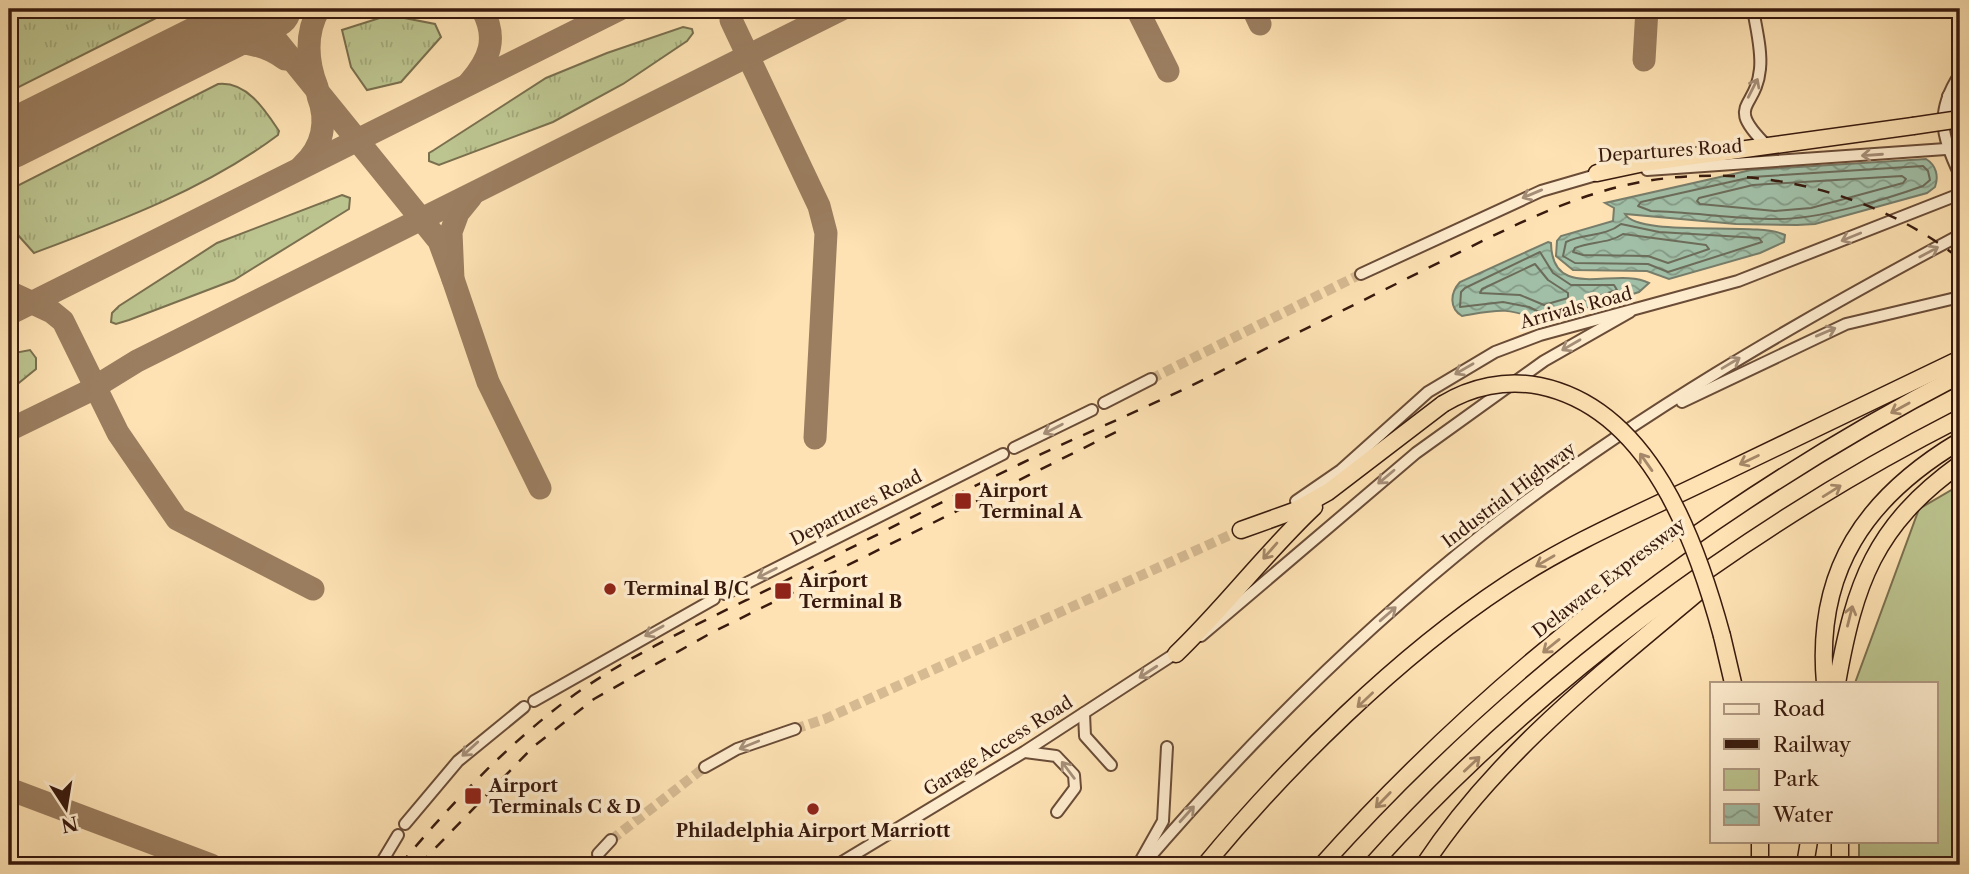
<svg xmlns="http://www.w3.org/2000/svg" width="1969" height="874" font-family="'Libre Caslon Text',serif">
<defs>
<pattern id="grass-tufts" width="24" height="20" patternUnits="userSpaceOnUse" patternTransform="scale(1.75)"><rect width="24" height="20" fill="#bcc48f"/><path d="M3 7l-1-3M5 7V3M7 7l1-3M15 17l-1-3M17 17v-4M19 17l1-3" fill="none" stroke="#a2a87a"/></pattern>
<pattern id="water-waves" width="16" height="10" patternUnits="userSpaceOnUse" patternTransform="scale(1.75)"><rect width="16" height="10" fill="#a1bfa7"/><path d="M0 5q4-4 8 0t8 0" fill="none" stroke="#849a86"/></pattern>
</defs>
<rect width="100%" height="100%" fill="#fee2b3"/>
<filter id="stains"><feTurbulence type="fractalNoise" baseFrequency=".00286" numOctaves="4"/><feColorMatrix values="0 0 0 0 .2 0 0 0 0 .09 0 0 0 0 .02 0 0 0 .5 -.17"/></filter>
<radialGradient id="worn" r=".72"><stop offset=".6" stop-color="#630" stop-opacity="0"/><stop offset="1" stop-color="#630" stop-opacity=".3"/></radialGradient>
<g fill="url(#grass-tufts)" stroke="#7a6f4e" stroke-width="2">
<polygon points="9,9 174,9 9,92"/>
<polygon points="389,15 435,24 441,37 401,82 367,90 351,67 342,30"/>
<polygon points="683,27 692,29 693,33 687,41 623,84 553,122 439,165 429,161 429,153 434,150 546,78 607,53"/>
<path d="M 218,84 C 247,81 265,110 279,131 L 278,135 C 206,189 117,222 34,253 L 9,225 L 9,190 Z"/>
<polygon points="342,195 350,198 349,209 234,280 129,320 116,324 111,322 112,313 119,306 217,243"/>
<polygon points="30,350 36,358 36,369 9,391 9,354"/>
</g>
<polygon fill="#bcc48f" stroke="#7a6f4e" stroke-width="2" points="1960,485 1960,865 1859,865 1859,841 1936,841 1936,683 1855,683 1919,509"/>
<g fill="url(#water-waves)" stroke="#777d6a" stroke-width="2">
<path d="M 1926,159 C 1936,165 1939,176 1935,187 L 1927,193 L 1815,224 L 1797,225 L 1736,224 L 1625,214 C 1639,238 1759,221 1785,235 L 1784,242 L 1760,253 L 1669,279 L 1647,271 L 1573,270 L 1556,256 L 1557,241 L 1561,236 L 1613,221 L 1614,208 L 1605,203 L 1751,170 Z"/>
<path d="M 1548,242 L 1551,243 C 1552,303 1616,266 1649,283 L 1639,292 L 1542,322 C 1508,306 1497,310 1462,316 C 1449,308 1450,293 1460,282 Z"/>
</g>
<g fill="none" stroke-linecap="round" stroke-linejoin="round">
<g stroke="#6c6c5a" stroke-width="2">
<path d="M 1923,166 L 1928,171 L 1930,180 L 1923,186 C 1884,200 1816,220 1775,219 C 1734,219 1692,212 1651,211 L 1638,206 L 1641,202 L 1752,177 Z"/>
<polygon points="1902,176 1906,179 1903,183 1811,208 1775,211 1700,204 1697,201 1699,198 1753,185"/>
<path d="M 1621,224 L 1659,232 L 1759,238 L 1762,242 L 1668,272 L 1648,264 L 1575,263 L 1563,256 L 1566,242 C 1584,233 1605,237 1621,224 Z"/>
<path d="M 1623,234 L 1706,245 L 1709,249 L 1668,263 L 1648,256 L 1583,255 L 1573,252 L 1575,248 C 1591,241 1608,244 1623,234 Z"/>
<polygon points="1540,252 1553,273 1571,285 1614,285 1617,290 1543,314 1529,307 1503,302 1460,307 1461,292 1465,288"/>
<polygon points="1535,264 1548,280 1568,293 1568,298 1544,305 1520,295 1480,293 1482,289"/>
</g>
<g stroke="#9b7e60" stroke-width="23">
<polyline points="251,9 439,241 453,279"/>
<polyline points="1137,9 1168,71"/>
<polyline points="1253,9 1260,24"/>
<polyline points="731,20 819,206 826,233 815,438"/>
<polyline points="247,26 293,9"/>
<path d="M 186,52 C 220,41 254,36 285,59"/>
<polyline points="1644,60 1647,9"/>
<path d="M 469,83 C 490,59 498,38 482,9"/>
<path d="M 317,87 C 307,62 305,33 319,9"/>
<path d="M 302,166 C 323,147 328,121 318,96"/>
<polyline points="471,197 458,213 451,232 453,279 488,382 540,488"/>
<polyline points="9,292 52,312 63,321 118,433 177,519 313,589"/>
<polyline points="9,314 620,9"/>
<polyline points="9,430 85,393 137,361 842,9"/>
<polyline points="9,789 211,865"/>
</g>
<polyline stroke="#9b7e60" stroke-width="58" points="9,140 272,9"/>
<g stroke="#d6ba92" stroke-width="10" stroke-dasharray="10 5" stroke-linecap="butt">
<polyline points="1151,379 1361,274"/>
<polyline points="795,729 825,719 1241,530"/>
<polyline points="611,840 705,767"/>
<polyline points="590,865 598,854"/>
</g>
<g stroke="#6a4c37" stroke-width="14">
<g id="minor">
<path d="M 1753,9 C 1756,28 1762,50 1760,69 C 1756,111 1724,103 1767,146"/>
<path d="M 1960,74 C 1935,112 1941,136 1960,175"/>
<polyline points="1948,96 1960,127"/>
<polyline points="1647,170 1960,148"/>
<polyline points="1361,274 1541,191 1603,173"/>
<polyline points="1682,402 1846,324 1960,297"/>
<polyline points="1104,403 1151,379"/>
<polyline points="1014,448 1092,410"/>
<polyline points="1296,501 1341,470 1428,392 1495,352 1540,335 1738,281 1960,194"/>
<polyline points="725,594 1003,454"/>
<polyline points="1201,636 1416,453 1544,361 1630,312"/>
<polyline points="534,701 714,599"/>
<polyline points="1084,713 1085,736 1111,765"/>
<polyline points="1025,752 1056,756 1074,775 1075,788 1057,812"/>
<polyline points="705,767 737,749 795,729"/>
<polyline points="405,824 458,761 524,707"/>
<polyline points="598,854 611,840"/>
<polyline points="1141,860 1163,821 1167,747"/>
<polyline points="380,865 398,835"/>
<polyline points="837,865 1024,752 1179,651"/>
<path d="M 1143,865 C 1247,744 1359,632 1484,533 C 1632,417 1795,323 1960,235"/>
</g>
</g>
<g stroke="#381a0e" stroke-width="19">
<g id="highway">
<polyline points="1597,173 1644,163 1913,126"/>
<polyline points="1241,530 1294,511 1328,492 1443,404"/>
<polyline points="1722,636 1733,683"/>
<path d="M 1176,654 C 1225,607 1265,553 1314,507"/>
<path d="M 1825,683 C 1815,570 1866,497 1960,441"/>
<path d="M 1837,683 C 1855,583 1874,526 1960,464"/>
<polyline points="1760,841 1760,865"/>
<polyline points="1840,841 1840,865"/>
<path d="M 1205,865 C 1287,766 1398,656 1506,585 C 1566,545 1633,516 1698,485 C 1785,443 1873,401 1960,359"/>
<path d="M 1322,865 C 1502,664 1721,499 1960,375"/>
<path d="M 1372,865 C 1533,685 1746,527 1960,418"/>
<path d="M 1424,865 C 1497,754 1602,673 1703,588"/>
<polyline points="1805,865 1809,841"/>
</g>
</g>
<use href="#minor" stroke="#feecce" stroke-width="10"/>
<use href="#highway" stroke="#fee2b3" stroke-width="16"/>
<g stroke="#381a0e" stroke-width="2.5" stroke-dasharray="12 12" stroke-linecap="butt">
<path d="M 400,865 C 449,806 502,750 563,703 C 627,655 703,622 773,587 C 855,546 937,504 1020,464 C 1081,435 1144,409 1205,379 C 1285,339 1364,300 1444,260 C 1507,229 1571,195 1641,182 C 1750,162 1873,190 1960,259"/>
<polyline points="419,865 533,747 594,699 711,633 1120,430"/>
</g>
<g stroke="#381a0e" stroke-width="19" stroke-linecap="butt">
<g id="highway-bridge">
<polyline points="1913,126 1960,119"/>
<path d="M 1443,404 C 1471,387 1506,379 1540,386 C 1650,409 1696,540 1722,636"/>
</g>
</g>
<use href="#highway-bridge" stroke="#fee2b3" stroke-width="16"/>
</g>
<defs><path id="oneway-shaft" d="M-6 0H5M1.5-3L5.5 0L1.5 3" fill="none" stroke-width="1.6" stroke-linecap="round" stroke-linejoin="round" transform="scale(1.75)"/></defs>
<g stroke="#a58e78">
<use href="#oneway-shaft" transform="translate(1753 88) rotate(-63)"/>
<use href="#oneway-shaft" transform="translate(1872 155) rotate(176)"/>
<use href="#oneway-shaft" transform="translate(1532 194) rotate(157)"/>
<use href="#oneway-shaft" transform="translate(1851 237) rotate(158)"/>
<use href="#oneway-shaft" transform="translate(1929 252) rotate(-28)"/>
<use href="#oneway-shaft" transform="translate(1826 332) rotate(-23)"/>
<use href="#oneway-shaft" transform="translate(1571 345) rotate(150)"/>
<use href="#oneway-shaft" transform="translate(1731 363) rotate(-31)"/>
<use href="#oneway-shaft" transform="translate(1464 369) rotate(150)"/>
<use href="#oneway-shaft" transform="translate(1053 429) rotate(153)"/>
<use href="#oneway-shaft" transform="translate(1386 477) rotate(140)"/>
<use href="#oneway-shaft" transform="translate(767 573) rotate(153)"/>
<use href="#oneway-shaft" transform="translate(1388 614) rotate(-41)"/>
<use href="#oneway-shaft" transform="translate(654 631) rotate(151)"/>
<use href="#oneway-shaft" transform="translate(1148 672) rotate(147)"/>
<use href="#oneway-shaft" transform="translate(749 745) rotate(158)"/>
<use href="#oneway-shaft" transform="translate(470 749) rotate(138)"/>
<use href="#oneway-shaft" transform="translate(1068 770) rotate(-127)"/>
<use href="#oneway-shaft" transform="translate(1187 814) rotate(-48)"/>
</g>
<g stroke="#a58869">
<use href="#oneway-shaft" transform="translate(1900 408) rotate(151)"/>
<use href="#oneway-shaft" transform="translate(1749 460) rotate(154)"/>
<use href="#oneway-shaft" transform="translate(1646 462) rotate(-125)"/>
<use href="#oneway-shaft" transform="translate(1832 491) rotate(-32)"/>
<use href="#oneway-shaft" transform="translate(1270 551) rotate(131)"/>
<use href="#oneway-shaft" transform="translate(1545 561) rotate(150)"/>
<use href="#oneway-shaft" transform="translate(1850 616) rotate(-76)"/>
<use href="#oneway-shaft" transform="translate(1551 646) rotate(141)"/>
<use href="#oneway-shaft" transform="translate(1365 700) rotate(137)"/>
<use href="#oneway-shaft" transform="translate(1472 764) rotate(-43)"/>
<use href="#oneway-shaft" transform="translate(1383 800) rotate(134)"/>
</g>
<g fill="#8f2418" stroke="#feecce" stroke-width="2.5">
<rect x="954" y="492" width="18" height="18" rx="3.5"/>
<circle cx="610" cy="589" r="7"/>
<rect x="774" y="582" width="18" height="18" rx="3.5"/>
<rect x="464" y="787" width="18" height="18" rx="3.5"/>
<circle cx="813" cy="809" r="7"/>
</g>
<g text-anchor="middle" stroke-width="7" stroke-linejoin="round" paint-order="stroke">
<g font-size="18" fill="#381a0e" stroke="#feecce">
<text transform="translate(1670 151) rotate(-4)" y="6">Departures Road</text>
<text transform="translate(1576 308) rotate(-15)" y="6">Arrivals Road</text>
<text transform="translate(1509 495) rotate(-37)" y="6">Industrial Highway</text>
<text transform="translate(856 508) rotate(-27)" y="6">Departures Road</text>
<text transform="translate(1609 578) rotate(-37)" y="6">Delaware Expressway</text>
<text transform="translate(998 746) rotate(-32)" y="6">Garage Access Road</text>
</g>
<g font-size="18" font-weight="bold" fill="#381a0e" stroke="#feecce" text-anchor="start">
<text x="979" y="497">Airport<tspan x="979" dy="21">Terminal A</tspan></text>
<text x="799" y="587">Airport<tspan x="799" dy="21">Terminal B</tspan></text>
<text x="624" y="595">Terminal B/C</text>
<text x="489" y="792">Airport<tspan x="489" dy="21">Terminals C &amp; D</tspan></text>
<text x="813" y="837" text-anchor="middle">Philadelphia Airport Marriott</text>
</g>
</g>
<rect width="1969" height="874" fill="none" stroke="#fee2b3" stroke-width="35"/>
<rect x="10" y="10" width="1948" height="853" fill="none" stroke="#381a0e" stroke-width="3.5"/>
<rect x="18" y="18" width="1934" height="839" fill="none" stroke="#381a0e" stroke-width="2"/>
<rect x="1710" y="682" width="228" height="161" fill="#feecce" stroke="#af9881" stroke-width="2"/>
<rect x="1724" y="704" width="35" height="10" fill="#feecce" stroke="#af9881" stroke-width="2"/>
<text x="1773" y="716" font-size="21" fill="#381a0e">Road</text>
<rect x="1724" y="739" width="35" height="10" fill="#381a0e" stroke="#af9881" stroke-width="2"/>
<text x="1773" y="752" font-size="21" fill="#381a0e">Railway</text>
<rect x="1724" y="769" width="35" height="21" fill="#bcc48f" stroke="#af9881" stroke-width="2"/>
<text x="1773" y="786" font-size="21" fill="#381a0e">Park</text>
<rect x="1724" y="804" width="35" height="21" fill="url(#water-waves)" stroke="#af9881" stroke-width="2"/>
<text x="1773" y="822" font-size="21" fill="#381a0e">Water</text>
<g transform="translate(66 808) rotate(168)" stroke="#feecce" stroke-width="5" paint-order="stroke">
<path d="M0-5L12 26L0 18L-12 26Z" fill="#381a0e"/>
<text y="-10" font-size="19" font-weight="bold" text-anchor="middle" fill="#381a0e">N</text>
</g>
<rect width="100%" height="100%" filter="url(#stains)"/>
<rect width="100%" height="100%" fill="url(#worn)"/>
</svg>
